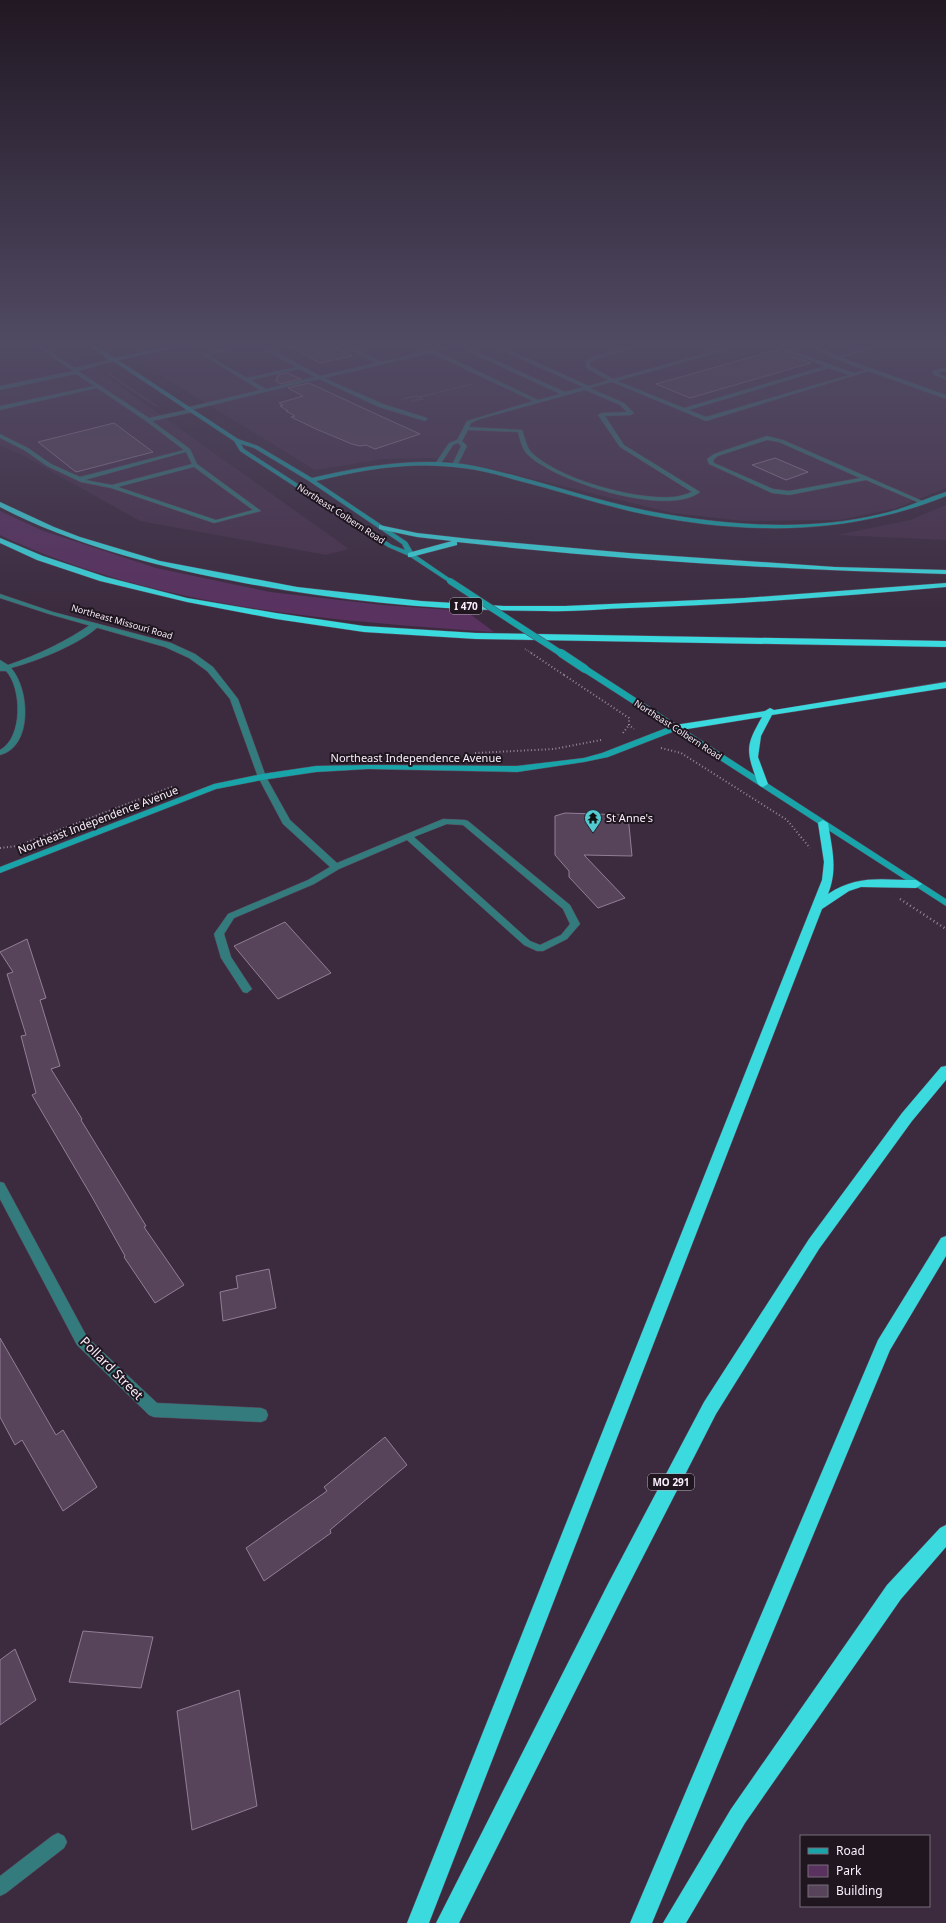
<svg xmlns="http://www.w3.org/2000/svg" width="946" height="1923" font-family="'Noto Sans',sans-serif">
<rect width="100%" height="100%" fill="#3c2b3f"/>
<g fill="#49324d">
<polygon points="0,342 58,342 349,549 326,555 140,521 22,455 0,446"/>
<polygon points="106,342 801,342 848,362 912,343 852,359 810,342 946,342 946,488 897,508 840,520 743,521 673,513 489,468 431,458 383,459 315,470"/>
<polygon points="946,505 946,540 837,535 910,520"/>
</g>
<path fill="#593260" d="M 0,511 L 41,530 L 156,568 L 270,592 L 383,605 L 466,611 L 494,632 C 328,621 153,607 0,535 Z"/>
<g fill="#57445a" stroke="#927d96">
<polygon points="281,342 325,342 352,356 320,363"/>
<polygon points="776,350 811,363 690,398 656,384"/>
<polygon points="288,373 301,379 281,384 276,381 278,375"/>
<polygon points="309,383 376,414 420,434 375,449 366,445 360,446 352,444 316,429 291,417 295,416 286,411 288,411 280,406 283,405 279,403 303,396 288,388"/>
<polygon points="114,423 153,452 76,472 38,442"/>
<polygon points="775,458 808,472 786,480 752,465"/>
<polygon points="565,813 628,815 632,856 584,855 625,898 598,908 569,877 569,871 555,855 555,816"/>
<polygon points="285,922 331,973 278,999 234,946"/>
<polygon points="27,939 46,998 40,1000 60,1066 51,1069 82,1119 81,1120 146,1226 144,1227 184,1285 155,1303 124,1257 125,1256 92,1197 32,1095 36,1093 21,1036 26,1035 7,974 13,972 0,952"/>
<polygon points="269,1269 276,1308 223,1321 220,1292 238,1288 236,1276"/>
<polygon points="0,1338 56,1435 63,1430 97,1487 63,1511 22,1440 15,1445 0,1417"/>
<polygon points="385,1437 407,1465 330,1530 331,1533 264,1581 246,1548 327,1491 324,1487"/>
<polygon points="83,1631 153,1637 141,1688 69,1682"/>
<polygon points="15,1649 36,1700 0,1725 0,1660"/>
<polygon points="239,1690 257,1806 192,1830 177,1711"/>
</g>
<g fill="none" stroke-linecap="round" stroke-linejoin="round">
<g stroke="#5a4a5d" stroke-width="1">
<g id="lane">
<polygon points="16,342 26,342 0,348 0,346"/>
<path d="M 30,342 L 36,342 L 74,368 L 114,359 L 114,361 L 78,371 L 149,418 L 186,410 L 185,408 L 260,390 L 201,354 L 253,342 L 258,342 L 320,376 L 376,363 L 347,348 L 347,345 L 343,342 L 351,343 L 351,346 L 381,362 L 462,342 L 471,342 L 462,345 L 565,392 L 583,387 L 484,342 L 491,342 L 589,386 L 608,380 L 586,368 L 586,361 L 592,357 L 646,342 L 654,342 L 596,359 L 590,363 L 590,366 L 613,379 L 747,342 L 755,342 L 617,381 L 684,408 L 825,366 L 760,342 L 767,342 L 854,373 L 870,369 L 872,370 L 706,421 L 612,382 L 590,388 L 624,403 L 634,413 L 631,415 L 605,416 L 624,445 L 700,492 C 667,518 555,481 528,455 C 522,449 520,440 518,432 L 468,430 L 462,441 L 467,446 L 457,466 L 452,465 L 461,446 L 458,443 L 453,445 L 440,465 L 436,465 L 435,464 L 449,443 L 457,440 L 467,421 L 533,401 L 431,353 L 324,378 L 383,404 L 427,418 L 427,420 L 425,421 L 379,407 L 319,379 L 191,410 L 193,412 L 152,421 L 190,449 L 197,464 L 261,511 L 214,523 L 111,488 L 81,482 L 47,466 L 24,450 L 0,438 L 0,434 L 28,448 L 51,464 L 80,477 L 184,450 L 146,421 L 97,388 L 0,410 L 0,406 L 94,386 L 76,374 L 0,390 L 0,386 L 73,371 ZM 255,345 L 296,367 L 247,378 L 207,355 ZM 457,346 L 560,394 L 538,400 L 436,351 ZM 829,368 L 849,375 L 706,417 L 689,410 ZM 299,369 L 315,377 L 266,389 L 251,380 ZM 585,390 L 620,405 L 627,412 L 601,413 L 598,415 L 620,447 L 692,492 C 686,494 679,497 672,497 C 634,500 558,479 531,452 C 526,446 525,437 522,430 L 469,427 L 471,423 L 480,419 ZM 186,452 L 192,464 L 112,485 L 85,480 ZM 194,467 L 253,510 L 216,520 L 118,487 Z"/>
<polygon points="840,342 846,342 861,349 885,342 893,342 838,359 836,357 857,351"/>
<polygon points="946,368 946,371 937,373 946,377 946,380 933,374 933,371"/>
<path d="M 767,436 L 783,440 L 927,503 L 922,504 L 866,480 L 789,495 L 772,493 L 709,464 L 707,459 L 714,454 ZM 767,440 L 779,442 L 860,478 L 789,491 L 773,489 L 714,463 L 713,460 L 718,456 Z"/>
<path d="M 93,623 L 100,625 C 81,644 37,661 11,668 C 30,689 33,747 0,755 L 0,750 C 23,738 22,688 6,671 L 0,671 L 0,660 L 8,665 C 38,655 67,641 93,623 Z"/>
<path d="M 262,774 L 266,777 L 290,820 L 337,863 L 443,819 L 465,820 L 468,821 L 570,905 L 580,924 L 567,939 L 543,951 L 537,951 L 524,945 L 407,840 L 339,869 L 314,884 L 234,918 L 224,934 L 231,957 L 252,989 L 247,993 L 243,992 L 221,958 L 214,934 L 228,914 L 308,880 L 330,867 L 283,824 L 258,777 ZM 447,824 L 463,825 L 563,909 L 570,924 L 561,935 L 540,945 L 530,941 L 414,837 Z"/>
</g>
</g>
<g stroke="#5a4a5d" stroke-width="1">
<g id="street">
<polygon points="798,342 805,342 850,361 946,395 946,399 846,363"/>
<polygon points="0,594 53,612 171,643 195,654 213,667 238,699 266,777 265,779 262,780 258,777 230,699 207,671 189,658 165,647 49,614 0,598"/>
<polygon points="0,1182 4,1183 87,1337 157,1403 261,1408 266,1410 268,1415 266,1420 261,1422 154,1417 149,1415 77,1345 0,1199"/>
<polygon points="58,1833 64,1836 67,1842 64,1848 6,1893 0,1896 0,1876 52,1836"/>
</g>
</g>
<g stroke="#5a4a5d" stroke-width="1">
<g id="secondary">
<path d="M 85,342 L 91,342 L 115,358 L 190,342 L 200,342 L 118,360 L 238,439 L 258,446 L 312,478 C 362,466 412,458 463,464 C 482,467 501,472 520,477 C 568,490 616,506 665,514 C 735,526 811,531 881,514 C 904,509 924,499 946,492 L 946,496 C 850,535 748,535 648,515 C 603,506 560,491 516,480 C 499,475 481,470 463,468 C 413,461 364,469 316,481 L 407,542 L 414,554 L 452,580 L 452,582 L 450,583 L 409,556 L 388,547 L 240,451 L 234,441 L 113,361 L 110,361 ZM 241,444 L 254,448 L 309,481 L 402,544 L 405,550 L 392,545 L 244,449 Z"/>
<polygon points="582,667 588,667 946,899 946,906 675,731 608,757 584,762 517,772 368,769 316,772 262,780 216,789 0,873 0,867 214,784 262,774 316,766 368,765 517,766 584,758 602,753 669,727 582,671"/>
</g>
</g>
<g stroke="#5a4a5d" stroke-width="1">
<g id="highway">
<path d="M 0,502 L 54,527 L 80,537 L 160,561 L 297,587 L 421,601 L 504,606 L 565,606 L 744,598 L 946,583 L 946,587 C 840,596 734,605 628,608 C 601,609 573,612 546,611 C 440,611 333,601 229,580 C 150,565 72,544 0,507 Z"/>
<path d="M 379,525 L 417,533 L 471,539 L 629,553 L 835,567 L 946,570 L 946,574 C 783,570 619,560 457,542 L 457,545 L 411,557 L 408,557 L 408,553 L 452,541 L 417,537 L 379,529 Z"/>
<polygon points="0,538 43,556 106,577 187,598 276,613 364,626 476,633 946,641 946,647 476,639 364,632 276,619 187,602 100,581 37,560 0,543"/>
<path d="M 946,682 L 946,688 L 772,715 L 761,736 L 758,757 L 768,784 L 763,787 C 757,786 757,781 755,775 C 745,748 748,742 762,717 L 675,731 L 670,728 L 675,725 L 765,711 L 770,708 L 774,710 Z"/>
<path d="M 823,820 L 828,823 C 832,849 838,869 828,894 C 858,874 882,880 916,880 L 922,884 L 916,888 L 861,887 L 849,891 L 822,909 L 429,1923 L 407,1923 L 822,880 L 824,862 L 818,823 Z"/>
<polygon points="946,1066 946,1080 912,1121 819,1249 716,1414 623,1596 459,1923 436,1923 609,1582 704,1402 809,1239 902,1113 941,1067"/>
<polygon points="946,1236 946,1256 890,1350 652,1923 630,1923 878,1340 941,1238"/>
<polygon points="946,1525 946,1547 901,1599 745,1823 686,1923 663,1923 731,1809 887,1585 940,1528"/>
</g>
</g>
<g stroke="#958797" stroke-width="1.5" stroke-dasharray="0.5 1.5" stroke-linecap="butt">
<polyline points="67,342 78,350"/>
<polyline points="109,374 156,406"/>
<polyline points="403,399 416,396 419,397 472,384"/>
<polyline points="412,401 422,399 420,397"/>
</g>
<g stroke="#958797" stroke-width="2" stroke-dasharray="1 2.5" stroke-linecap="butt">
<polyline points="564,675 629,718 629,725 634,729"/>
<polyline points="623,733 629,725"/>
<polyline points="661,748 681,753 787,820 810,848"/>
<polyline points="475,753 554,749 601,740"/>
<polyline points="0,848 17,846 174,786"/>
</g>
<polyline stroke="#958797" stroke-width="2.5" stroke-dasharray="1 3" stroke-linecap="butt" points="900,899 946,929"/>
<use href="#lane" fill="#347b7d" fill-rule="evenodd"/>
<use href="#street" fill="#347b7d" fill-rule="evenodd"/>
<use href="#secondary" fill="#18a4a8" fill-rule="evenodd"/>
<use href="#highway" fill="#3bdadf" fill-rule="evenodd"/>
<g stroke="#5a4a5d" stroke-width="7" stroke-linecap="butt">
<polyline id="secondary-bridge-far1" points="450,581 562,654"/>
</g>
<g stroke="#5a4a5d" stroke-width="9" stroke-linecap="butt">
<polyline id="secondary-bridge" points="561,653 585,669"/>
</g>
<polyline stroke="#958797" stroke-width="1.5" stroke-dasharray="0.5 1.5" stroke-linecap="butt" points="525,649 533,654"/>
<polyline stroke="#958797" stroke-width="2" stroke-dasharray="1 2.5" stroke-linecap="butt" points="531,653 564,675"/>
<use href="#secondary-bridge-far1" stroke="#18a4a8" stroke-width="6"/>
<use href="#secondary-bridge" stroke="#18a4a8" stroke-width="8"/>
</g>
<linearGradient id="sky" x2="0" y2="1"><stop stop-color="#211823"/><stop offset="0.56" stop-color="#504a63"/><stop offset="1" stop-color="#504a63" stop-opacity="0"/></linearGradient>
<rect width="946" height="612" fill="url(#sky)"/>
<defs>
<g id="temple-pin" transform="scale(0.9)"><path d="M0 17L-7.5 6A9.5 9.5 0 1 1 7.5 6Z" fill="#52ccd0" stroke="#1f1620"/><path d="M0-6L5-2H3V0L6.5 2.5H4V6H1.5V3h-3V6H-4V2.5H-6.5L-3 0V-2H-5Z" fill="#111"/></g>
</defs>
<g fill-rule="evenodd">
<use href="#temple-pin" x="593" y="818"/>
</g>
<g text-anchor="middle" stroke-width="4" stroke-linejoin="round" paint-order="stroke">
<g font-size="9" fill="#f9eefb" stroke="#1f1620">
<text transform="translate(341 514) rotate(33)" y="3">Northeast Colbern Road</text>
<text transform="translate(122 622) rotate(16)" y="3">Northeast Missouri Road</text>
<text transform="translate(678 730) rotate(33)" y="3">Northeast Colbern Road</text>
</g>
<g fill="#1f1620" stroke="#b8adb9" stroke-width="1">
<rect x="450" y="598" width="32" height="16" rx="3"/>
<rect x="648" y="1474" width="46" height="16" rx="3"/>
</g>
<g font-size="10" font-weight="bold" fill="#f9eefb">
<text x="466" y="610">I 470</text>
<text x="671" y="1486">MO 291</text>
</g>
<g font-size="11" fill="#f9eefb" stroke="#1f1620">
<text x="416" y="762">Northeast Independence Avenue</text>
<text transform="translate(98 820) rotate(-21)" y="4">Northeast Independence Avenue</text>
</g>
<g font-size="11" fill="#f9eefb" stroke="#1f1620" text-anchor="start">
<text x="606" y="822">St Anne's</text>
</g>
<g font-size="13" fill="#f9eefb" stroke="#1f1620">
<text transform="translate(112 1368) rotate(45)" y="5">Pollard Street</text>
</g>
</g>
<rect x="800" y="1835" width="130" height="72" fill="#1f1620" stroke="#766c78"/>
<rect x="808" y="1848" width="20" height="6" fill="#18a4a8" stroke="#766c78"/>
<text x="836" y="1855" font-size="12" fill="#f9eefb">Road</text>
<rect x="808" y="1865" width="20" height="12" fill="#593260" stroke="#766c78"/>
<text x="836" y="1875" font-size="12" fill="#f9eefb">Park</text>
<rect x="808" y="1885" width="20" height="12" fill="#57445a" stroke="#766c78"/>
<text x="836" y="1895" font-size="12" fill="#f9eefb">Building</text>
</svg>
